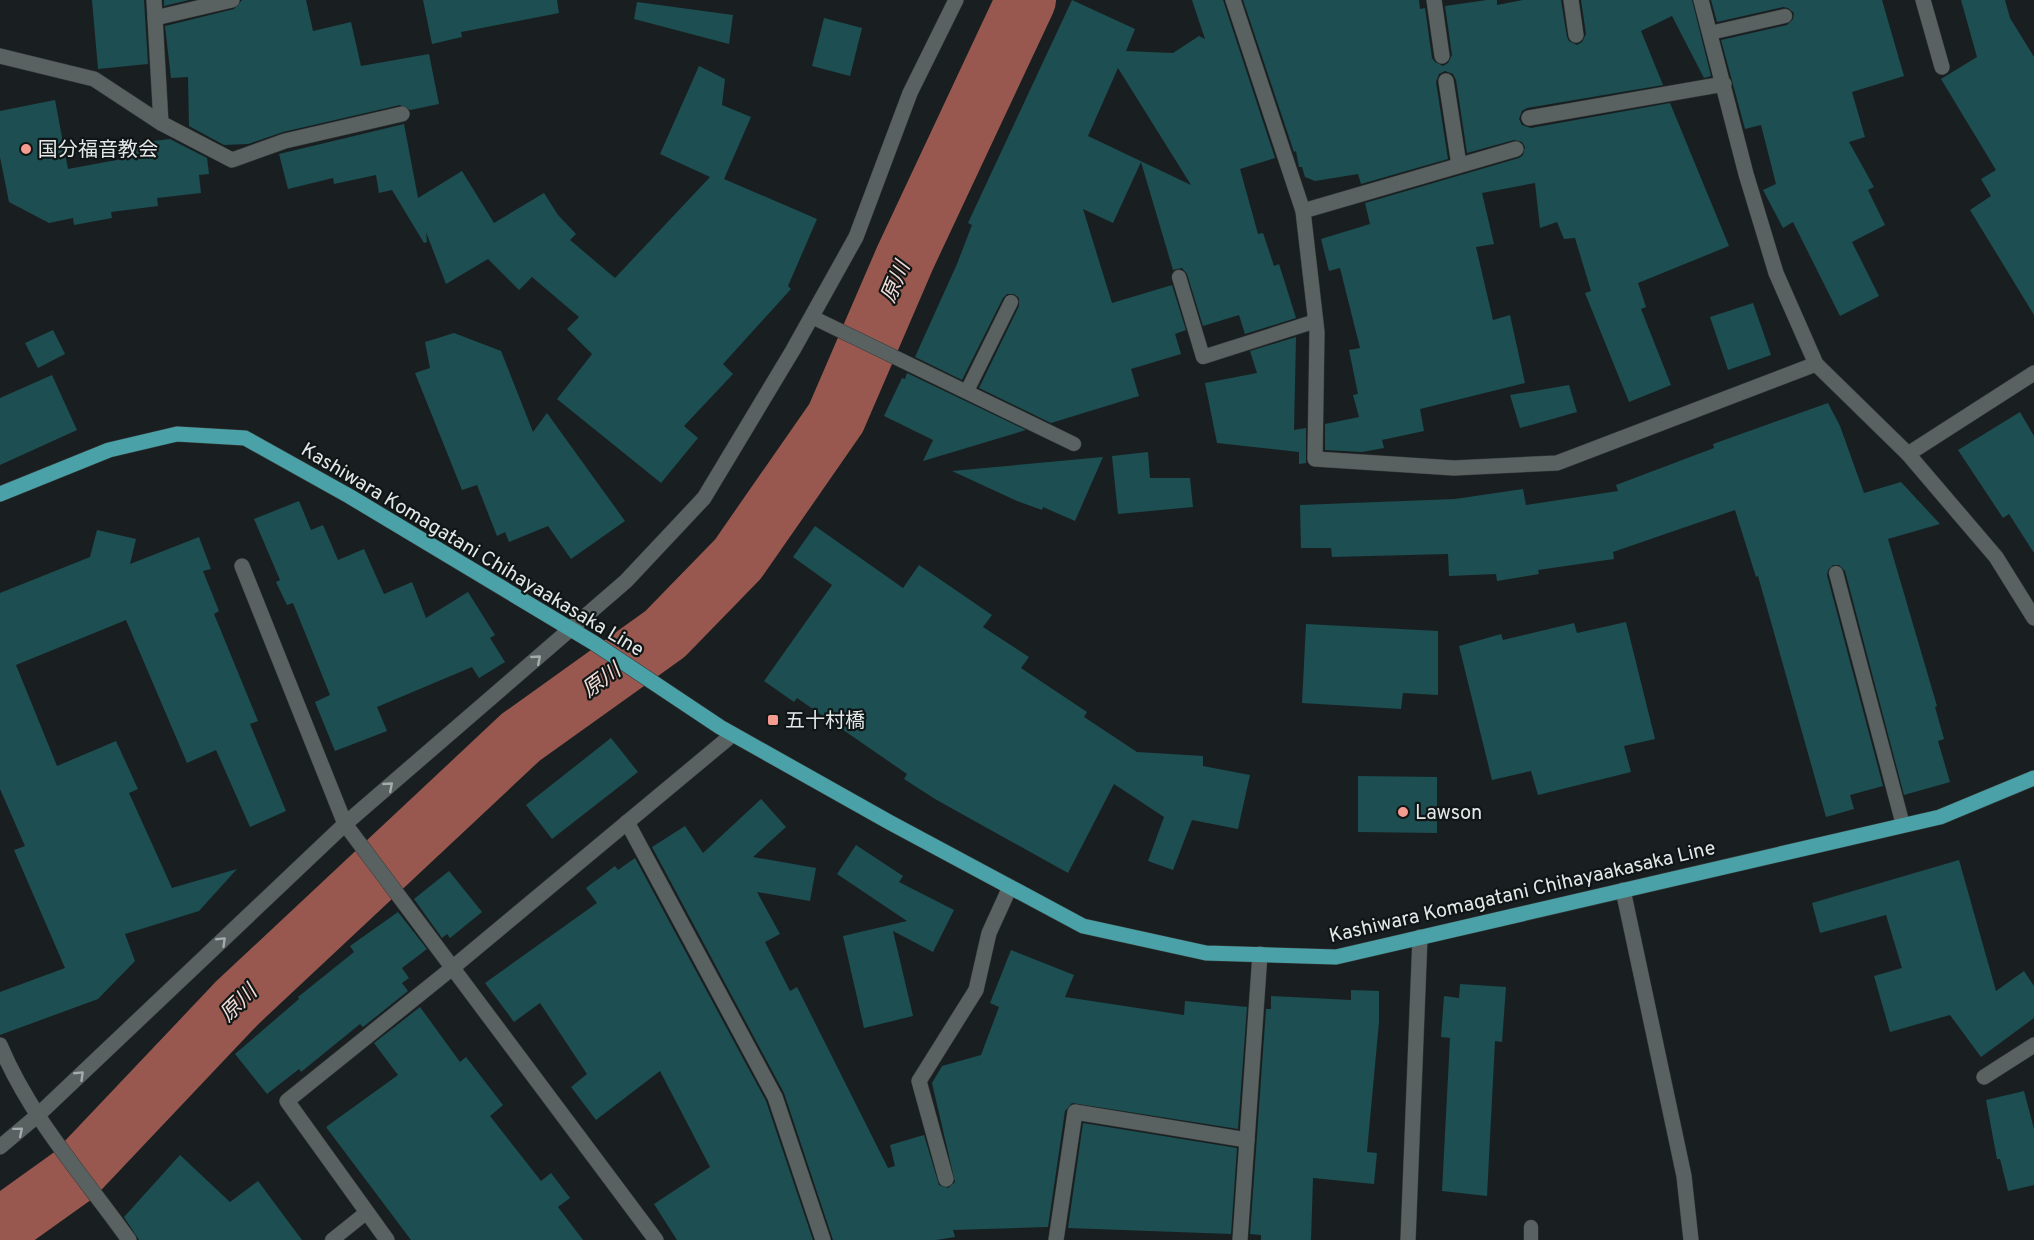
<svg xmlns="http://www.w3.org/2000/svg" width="2034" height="1240" font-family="Overpass,'Noto Sans JP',sans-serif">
<rect width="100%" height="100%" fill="#191f20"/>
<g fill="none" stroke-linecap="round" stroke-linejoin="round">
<polyline stroke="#99584f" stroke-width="60" points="0,1228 74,1175 237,1003 521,737 665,634 738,559 836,418 905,258 1026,0"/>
</g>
<g fill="#1d4e52" fill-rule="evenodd">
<polygon points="92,0 144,0 148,64 98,69"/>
<polygon points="164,0 189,0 164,6"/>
<polygon points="242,0 306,0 313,31 351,22 361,66 429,54 439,104 410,110 400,105 283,132 248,144 224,145 189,126 188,77 171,78 165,26 234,9"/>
<polygon points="423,0 557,0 559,13 461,32 462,37 432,44"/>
<path d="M 1072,0 L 1135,29 L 1126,51 L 1173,53 L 1199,36 L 1205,39 L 1192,0 L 1223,0 L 1275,158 L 1240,169 L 1258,234 L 1263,233 L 1274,266 L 1279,264 L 1296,318 L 1245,334 L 1239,315 L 1203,326 L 1187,274 L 1182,268 L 1173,270 L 1141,162 L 1113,223 L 1083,209 L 1112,303 L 1172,285 L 1186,330 L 1175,334 L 1181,354 L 1131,369 L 1139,396 L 1051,423 L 979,388 L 1019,306 L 1019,298 L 1014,294 L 1007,294 L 1003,298 L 962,380 L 915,357 L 957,264 L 972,225 L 968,223 ZM 1118,68 L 1191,185 L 1088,136 Z"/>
<polygon points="1243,0 1419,0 1420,9 1425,8 1432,58 1435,62 1443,66 1448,63 1452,55 1445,6 1487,0 1497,0 1497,5 1523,0 1561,0 1567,37 1569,41 1577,45 1582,42 1586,34 1581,0 1692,0 1711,76 1704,78 1672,16 1641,31 1663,85 1527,108 1522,111 1519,119 1522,125 1531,128 1670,103 1729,246 1638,283 1646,307 1641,309 1671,385 1629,402 1585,293 1591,291 1575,238 1564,239 1557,222 1540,228 1535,183 1482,193 1494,244 1476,247 1493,320 1510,315 1525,383 1420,409 1424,431 1382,440 1384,448 1362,452 1325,450 1325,424 1359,417 1353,395 1358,394 1349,350 1360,348 1340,268 1329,271 1321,239 1370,224 1365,203 1519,158 1523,155 1525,147 1522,142 1514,140 1467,153 1456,80 1453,74 1445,71 1439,74 1436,82 1448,159 1361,184 1358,174 1315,181 1305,177 1302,167 1299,167 1296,151 1294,152"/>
<polygon points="1711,0 1882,0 1904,76 1852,92 1865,137 1849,142 1874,187 1868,190 1885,225 1852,242 1879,296 1840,316 1793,222 1783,228 1763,190 1776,184 1761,125 1745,129 1721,40 1787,25 1793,19 1794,13 1788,8 1783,7 1717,22"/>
<polygon points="1961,0 2005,0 2010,18 2034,57 2034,315 1970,210 1991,196 1981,179 1996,170 1941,79 1977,57"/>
<polygon points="637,2 733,15 729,44 634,19"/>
<polygon points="824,18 862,28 850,76 812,66"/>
<polygon points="699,66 725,79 722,105 751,117 724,179 817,219 788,286 791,289 723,364 733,374 684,426 698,438 661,483 557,399 592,354 567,329 579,317 532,277 519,290 488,259 446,284 426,232 427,242 424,243 392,190 379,193 376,175 334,184 333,178 288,189 279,154 404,124 418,198 462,171 494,223 544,193 558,215 576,234 570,240 615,278 710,177 660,154"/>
<polygon points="55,100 68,169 122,159 120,145 170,139 207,158 209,174 199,175 201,193 157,198 158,206 111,212 112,218 74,225 73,218 49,223 9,202 0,157 0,111"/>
<polygon points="1753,303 1771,355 1728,370 1710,317"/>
<polygon points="53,330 65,354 38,368 25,343"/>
<polygon points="454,333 501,351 533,432 547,413 625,521 571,559 548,526 509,542 505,532 497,536 477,485 462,490 415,373 430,368 425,342"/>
<polygon points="1296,337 1294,430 1306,428 1306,463 1299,464 1299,452 1217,443 1205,383 1257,373 1250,351"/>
<polygon points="907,373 1026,430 923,461 933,440 884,416 902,378 905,379"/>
<polygon points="52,375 77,430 0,465 0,398"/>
<polygon points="1569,385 1577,412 1520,428 1510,395"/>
<polygon points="1828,403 1840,426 1864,493 1901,482 1940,524 1888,539 1937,706 1935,707 1944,739 1938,741 1950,782 1904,795 1845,571 1839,565 1833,565 1828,570 1827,575 1883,786 1850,795 1854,809 1826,817 1758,576 1756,577 1735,510 1613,552 1614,559 1538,570 1539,574 1497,581 1496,574 1449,576 1448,554 1332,557 1331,548 1301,548 1300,505 1455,499 1523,489 1526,505 1618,491 1616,485 1714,448 1713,444"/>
<polygon points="2020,412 2034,436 2034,553 2009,514 2003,518 1958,450"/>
<polygon points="1148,452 1150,478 1190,478 1193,507 1118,514 1112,456"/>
<polygon points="1103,457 1075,521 1043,507 1042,510 1017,501 952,471"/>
<polygon points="299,501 311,530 323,525 338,560 364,549 384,594 412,582 426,618 468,592 495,635 490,638 505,662 479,678 472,667 377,707 387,731 335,751 315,702 330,695 293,603 287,605 276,582 280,580 254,519"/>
<polygon points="815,526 903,588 919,565 992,615 983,627 1029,657 1021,668 1087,712 1084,717 1137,752 1203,756 1203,766 1250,775 1238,829 1192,820 1173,870 1148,861 1164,817 1114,784 1068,873 935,799 904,779 907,774 797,698 794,702 764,681 832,585 793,557"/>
<polygon points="97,530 136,539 130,564 199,537 211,569 203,571 219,611 214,614 258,721 250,724 286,811 250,827 216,750 187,763 126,620 16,665 57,766 116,741 138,789 129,793 172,888 237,869 199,911 125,934 135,961 98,999 0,1035 0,992 65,968 14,850 25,846 0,789 0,593 90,557"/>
<polygon points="1626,622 1655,739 1624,746 1631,772 1538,795 1531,771 1492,780 1459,646 1501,634 1503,640 1574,623 1577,633"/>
<polygon points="1306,624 1438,631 1438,695 1403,693 1401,709 1302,703"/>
<polygon points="611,738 638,772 552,839 526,805"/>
<polygon points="1358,776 1437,777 1437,833 1358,832"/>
<polygon points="761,799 786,827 753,857 816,868 810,901 757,892 780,934 765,942 790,991 797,987 888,1168 895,1166 890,1145 924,1135 939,1185 948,1188 955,1182 932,1083 942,1066 981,1055 999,1007 990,1003 1011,950 1074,975 1065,997 1184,1015 1185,1001 1247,1007 1238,1129 1072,1103 1065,1111 1048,1227 953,1230 955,1237 936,1240 833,1240 784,1093 652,847 685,826 703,853"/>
<polygon points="856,845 903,876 899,882 954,910 933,952 893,931 913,1016 864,1028 843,936 907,921 837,874"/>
<polygon points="635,858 766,1101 813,1240 677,1240 654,1204 710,1167 660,1071 596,1120 571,1087 587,1074 540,1003 514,1022 485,983 597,903 586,888 615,866 618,870"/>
<polygon points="1959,860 1996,991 2024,971 2034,986 2034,1018 1981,1057 1950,1015 1890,1032 1874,976 1902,968 1886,915 1820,933 1812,903"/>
<polygon points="449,871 482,912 450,938 447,934 442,938 414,899"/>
<polygon points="398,912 427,949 402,968 409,978 402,983 408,991 363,1027 360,1024 301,1072 299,1069 267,1094 235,1054 299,999 298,997 354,952 350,946"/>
<polygon points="1460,984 1506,987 1502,1042 1495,1041 1487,1196 1442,1191 1450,1038 1441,1037 1444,996 1459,998"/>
<polygon points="1351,990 1379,991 1379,1022 1367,1152 1377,1153 1374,1184 1313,1178 1311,1240 1261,1240 1261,1235 1250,1234 1266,1009 1271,1009 1271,996 1351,1000"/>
<polygon points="420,1007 460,1062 466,1057 503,1105 490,1116 541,1181 551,1173 570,1198 558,1207 583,1240 411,1240 326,1127 398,1075 374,1043"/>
<polygon points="2024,1091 2034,1129 2034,1185 2008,1191 2000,1159 1997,1159 1986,1100"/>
<polygon points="1083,1123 1237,1148 1231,1234 1068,1228"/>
<polygon points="180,1155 230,1202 258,1181 302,1240 139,1240 124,1217"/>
</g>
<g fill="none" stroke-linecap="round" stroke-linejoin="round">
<g stroke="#363a3a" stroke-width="15">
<g id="service">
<polyline points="1710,33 1785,16"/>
<polyline points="1179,277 1203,357 1316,321"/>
<polyline points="812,317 1074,444"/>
<polyline points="967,391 1011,302"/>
<polyline points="1836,573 1903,825"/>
<polyline points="332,1240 367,1212"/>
<polyline points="1531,1240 1531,1227"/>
</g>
</g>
<g stroke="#363a3a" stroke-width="16">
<g id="minor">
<polyline points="1233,0 1303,211 1317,332 1315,459 1454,468 1557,463 1816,364"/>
<polyline points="1434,0 1442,56"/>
<polyline points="1571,0 1576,35"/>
<polyline points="1701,0 1746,174 1776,273 1816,364 1908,454 1996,557 2034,618"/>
<polyline points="1923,0 1942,67"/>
<polyline points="155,18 232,0"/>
<polyline points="0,56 94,79 161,123 154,0"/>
<polyline points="1446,81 1459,165"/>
<polyline points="1529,118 1724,84"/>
<polyline points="161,123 232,160 285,141 402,114"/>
<polyline points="1303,211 1516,149"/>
<polyline points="1908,454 2034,373"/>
<polyline points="242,566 345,824 656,1240"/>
<polyline points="627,822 775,1097 823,1240"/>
<polyline points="1623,890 1684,1176 1691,1240"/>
<path d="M 0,1045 C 30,1117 84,1177 129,1240"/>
<polyline points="1984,1077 2034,1045"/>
<polyline points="0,1147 38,1115 345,824 626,581 704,498 793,350 856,237 910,93 956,0"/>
<polyline points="946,1179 919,1081 976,990 989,933 1010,887"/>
<polyline points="387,1240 287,1101 451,969 732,735"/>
<polyline points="1056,1240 1075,1112 1247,1140"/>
<polyline points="1240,1240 1260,954"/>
<polyline points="1408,1240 1420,937"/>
</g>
</g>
<g stroke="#363a3a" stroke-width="16">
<polyline id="primary" points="0,494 109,450 177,434 245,438 349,496 594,643 720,727 889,822 1083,926 1206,953 1336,957 1940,817 2034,778"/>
</g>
<use href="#service" stroke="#5a6161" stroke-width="14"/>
<use href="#minor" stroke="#5a6161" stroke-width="15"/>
<use href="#primary" stroke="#4aa1a7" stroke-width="15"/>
</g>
<defs><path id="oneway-chevron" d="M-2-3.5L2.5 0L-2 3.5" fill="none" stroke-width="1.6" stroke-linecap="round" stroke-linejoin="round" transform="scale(1.5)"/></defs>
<g stroke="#a5abab">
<use href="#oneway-chevron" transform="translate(537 659) rotate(-41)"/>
<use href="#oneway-chevron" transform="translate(389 786) rotate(-41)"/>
<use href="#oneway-chevron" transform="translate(222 941) rotate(-44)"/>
<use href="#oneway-chevron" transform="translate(80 1075) rotate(-44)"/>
<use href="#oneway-chevron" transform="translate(19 1131) rotate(-40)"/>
</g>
<g fill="#f59c90" stroke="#101616" stroke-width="2">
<circle cx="26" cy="149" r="6"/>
<rect x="767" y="714" width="12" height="12" rx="3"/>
<circle cx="1403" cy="812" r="6"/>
</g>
<g text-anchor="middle" stroke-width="4.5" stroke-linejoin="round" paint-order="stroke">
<g font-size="20" fill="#e3e7e7" stroke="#101616" text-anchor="start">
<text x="38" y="156">国分福音教会</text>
<text x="785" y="727">五十村橋</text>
<text x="1415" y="819">Lawson</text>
</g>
<g font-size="20" fill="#e3e7e7" stroke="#101616">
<text transform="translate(473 549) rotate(31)" y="7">Kashiwara Komagatani Chihayaakasaka Line</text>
<text transform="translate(1522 891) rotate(-13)" y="7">Kashiwara Komagatani Chihayaakasaka Line</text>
</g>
<g font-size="21" font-style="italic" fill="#f2ddd9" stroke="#101616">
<text transform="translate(895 282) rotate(-67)" y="7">原川</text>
<text transform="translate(601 680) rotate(-36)" y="7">原川</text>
<text transform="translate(238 1003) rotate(-45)" y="7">原川</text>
</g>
</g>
</svg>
